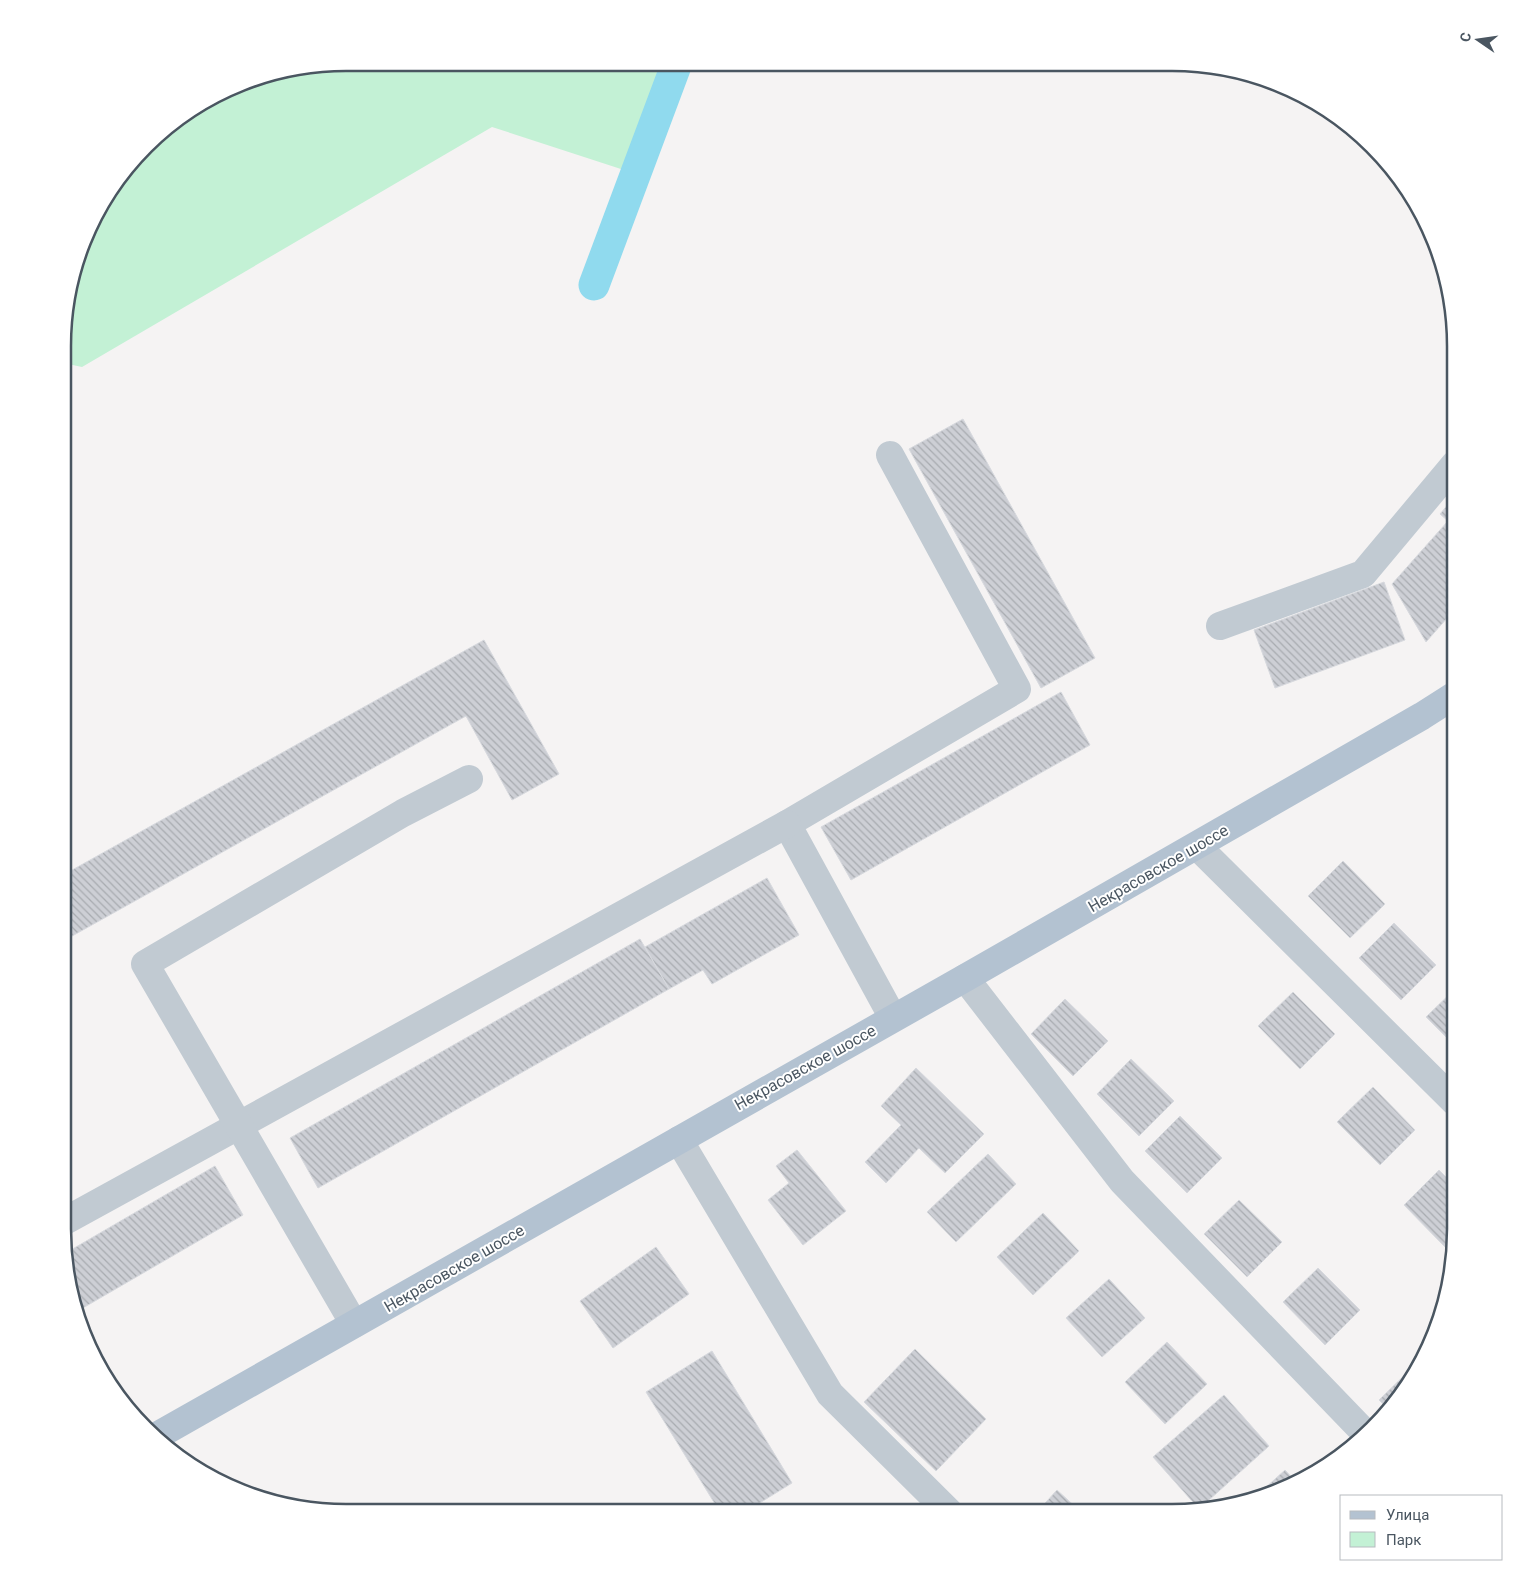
<svg xmlns="http://www.w3.org/2000/svg" width="1518" height="1575" font-family="Roboto,sans-serif">
<defs>
<pattern id="building-back-hatch" width="6" height="6" patternUnits="userSpaceOnUse" patternTransform="scale(1.25)"><rect width="6" height="6" fill="#cdcfd5"/><path d="M-1 5l2 2M0 0l6 6M5-1l2 2" fill="none" stroke="#a8abb0"/></pattern>
</defs>
<rect width="100%" height="100%" fill="#f5f3f3"/>
<polygon fill="#c3f1d5" points="346,63 662,63 624,170 492,127 82,367 68,364 68,291 100,205 159,133 255,78"/>
<g fill="none" stroke-linecap="round" stroke-linejoin="round">
<polyline stroke="#90daee" stroke-width="31" points="594,285 677,63"/>
</g>
<g fill="url(#building-back-hatch)" stroke="#d7d9de">
<polygon points="963,419 1095,658 1041,688 909,449"/>
<polygon points="1455,496 1455,527 1440,514"/>
<polygon points="1448,521 1455,527 1455,609 1426,642 1392,584"/>
<polygon points="1384,582 1405,640 1275,688 1254,630"/>
<polygon points="484,640 559,774 512,800 466,716 65,940 65,874"/>
<polygon points="1061,692 1090,745 851,880 821,827"/>
<polygon points="1343,861 1385,904 1350,938 1308,896"/>
<polygon points="767,878 799,935 712,984 703,970 669,989 645,947"/>
<polygon points="1394,923 1436,965 1401,1000 1359,958"/>
<polygon points="640,939 669,989 318,1188 290,1138"/>
<polygon points="1455,989 1455,1046 1426,1017"/>
<polygon points="1293,992 1335,1034 1300,1069 1258,1026"/>
<polygon points="1065,999 1108,1041 1073,1076 1031,1034"/>
<polygon points="1131,1059 1174,1101 1139,1136 1097,1094"/>
<polygon points="916,1068 984,1134 945,1173 919,1148 886,1183 865,1162 901,1125 881,1106"/>
<polygon points="1373,1087 1415,1130 1380,1165 1337,1122"/>
<polygon points="1180,1116 1222,1158 1187,1193 1145,1151"/>
<polygon points="797,1150 846,1211 803,1245 768,1200 789,1183 776,1166"/>
<polygon points="988,1154 1016,1184 956,1242 927,1212"/>
<polygon points="215,1166 243,1215 76,1312 64,1254"/>
<polygon points="1439,1170 1455,1186 1455,1238 1446,1248 1404,1205"/>
<polygon points="1239,1200 1282,1242 1247,1277 1204,1234"/>
<polygon points="1043,1213 1079,1251 1033,1295 997,1257"/>
<polygon points="656,1247 689,1294 613,1348 580,1301"/>
<polygon points="1318,1268 1360,1310 1325,1345 1283,1302"/>
<polygon points="1109,1279 1145,1318 1102,1357 1066,1318"/>
<polygon points="1167,1342 1207,1384 1165,1424 1125,1382"/>
<polygon points="915,1349 986,1419 936,1471 864,1402"/>
<polygon points="712,1351 792,1483 745,1512 720,1512 646,1392"/>
<polygon points="1415,1365 1418,1369 1418,1370 1389,1410 1379,1400"/>
<polygon points="1224,1395 1269,1446 1199,1509 1153,1457"/>
<polygon points="1285,1470 1295,1481 1263,1498 1253,1499"/>
<polygon points="1057,1490 1081,1512 1037,1512"/>
</g>
<g fill="none" stroke-linecap="round" stroke-linejoin="round">
<g stroke="#c1cad2" stroke-width="28">
<polyline points="890,455 1017,689 787,824 893,1018"/>
<polyline points="1220,626 1363,574 1455,464"/>
<polyline points="1197,846 1455,1102"/>
<polyline points="965,978 1122,1181 1365,1433"/>
<polyline points="679,1140 830,1394 949,1512"/>
<polyline points="63,1222 787,824"/>
<polyline points="354,1324 145,964 403,813 469,779"/>
</g>
<polyline stroke="#b3c2d1" stroke-width="28" points="155,1437 965,978 1422,716 1455,695"/>
</g>
<g text-anchor="middle" stroke-width="4" stroke-linejoin="round" paint-order="stroke">
<g font-size="16" fill="#4a5661" stroke="#fff">
<text transform="translate(1158 868) rotate(-30)" y="6">Некрасовское шоссе</text>
<text transform="translate(805 1067) rotate(-29)" y="6">Некрасовское шоссе</text>
<text transform="translate(454 1268) rotate(-30)" y="6">Некрасовское шоссе</text>
</g>
</g>
<path d="M0 0H1518V1575H0ZM346 71H1172A275 275 0 0 1 1447 346V1229A275 275 0 0 1 1172 1504H346A275 275 0 0 1 71 1229V346A275 275 0 0 1 346 71Z" fill="#fff" fill-rule="evenodd"/>
<path fill="none" stroke="#4a5661" stroke-width="2.5" d="M346 71H1172A275 275 0 0 1 1447 346V1229A275 275 0 0 1 1172 1504H346A275 275 0 0 1 71 1229V346A275 275 0 0 1 346 71Z"/>
<rect x="1340" y="1495" width="162" height="65" fill="#ffffff" stroke="#b7bbc0"/>
<rect x="1350" y="1511" width="25" height="8" fill="#b3c2d1" stroke="#b7bbc0"/>
<text x="1386" y="1520" font-size="15" fill="#4a5661">Улица</text>
<rect x="1350" y="1532" width="25" height="15" fill="#c3f1d5" stroke="#b7bbc0"/>
<text x="1386" y="1545" font-size="15" fill="#4a5661">Парк</text>
<g transform="translate(1478 40) rotate(283)" stroke="#ffffff" stroke-width="4" paint-order="stroke">
<path d="M0-4L9 19L0 12L-9 19Z" fill="#4a5661"/>
<text y="-8" font-size="14" font-weight="bold" text-anchor="middle" fill="#4a5661">С</text>
</g>
</svg>
